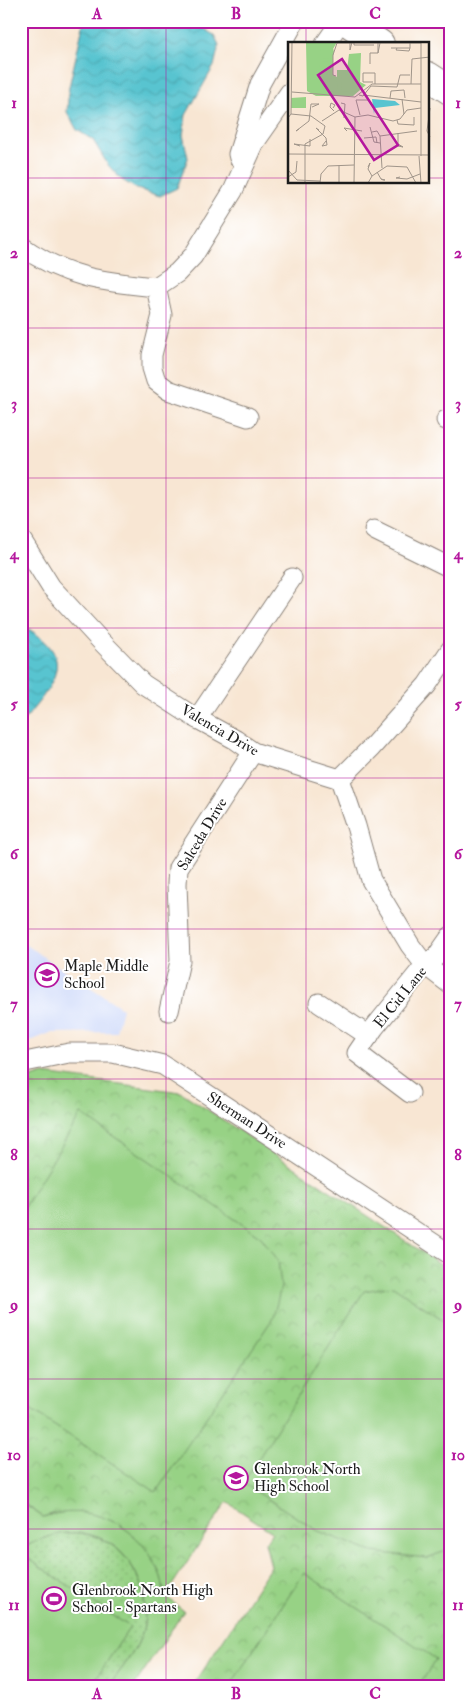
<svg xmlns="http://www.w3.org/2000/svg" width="472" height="1707" font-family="'IM FELL Double Pica',serif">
<defs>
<pattern id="grass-dots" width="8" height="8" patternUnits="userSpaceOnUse" patternTransform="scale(1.25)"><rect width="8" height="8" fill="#97d285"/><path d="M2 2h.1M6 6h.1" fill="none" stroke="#82b472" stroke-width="1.8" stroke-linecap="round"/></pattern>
<pattern id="park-crowns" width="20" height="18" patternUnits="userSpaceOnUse" patternTransform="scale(1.25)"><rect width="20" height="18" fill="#97d285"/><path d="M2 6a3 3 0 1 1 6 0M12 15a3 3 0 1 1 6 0" fill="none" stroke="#82b472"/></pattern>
<pattern id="water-waves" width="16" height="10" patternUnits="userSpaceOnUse" patternTransform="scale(1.25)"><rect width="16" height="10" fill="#58c4d0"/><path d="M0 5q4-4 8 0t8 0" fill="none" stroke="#4ca8b2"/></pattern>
</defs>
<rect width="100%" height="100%" fill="#fff"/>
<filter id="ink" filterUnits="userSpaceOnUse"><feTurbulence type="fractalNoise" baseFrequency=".02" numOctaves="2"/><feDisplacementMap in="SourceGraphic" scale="10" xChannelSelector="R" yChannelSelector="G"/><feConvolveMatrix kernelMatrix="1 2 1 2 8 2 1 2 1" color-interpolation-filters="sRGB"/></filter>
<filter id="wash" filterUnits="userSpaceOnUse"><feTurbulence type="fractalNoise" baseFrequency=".0096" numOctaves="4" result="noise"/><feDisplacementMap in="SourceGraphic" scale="20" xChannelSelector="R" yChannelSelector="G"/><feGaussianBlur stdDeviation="1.12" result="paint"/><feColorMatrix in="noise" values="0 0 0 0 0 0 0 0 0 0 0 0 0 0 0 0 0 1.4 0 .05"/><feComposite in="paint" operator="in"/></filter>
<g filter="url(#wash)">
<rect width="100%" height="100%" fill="#f8e6d3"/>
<polygon fill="#cfdafa" points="21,942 122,1008 116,1032 50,1033 21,1045"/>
<path fill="url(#grass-dots)" stroke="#5a7750" d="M 60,1533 C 67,1533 73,1532 80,1533 C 126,1538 153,1587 143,1630 C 138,1650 121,1669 109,1686 L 21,1686 L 21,1549 L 39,1539 Z"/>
<polygon fill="url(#park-crowns)" stroke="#5a7750" points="44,1074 181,1092 451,1271 451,1686 193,1686 271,1566 265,1543 272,1532 227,1502 165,1596 161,1578 144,1548 121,1525 52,1514 43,1517 25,1504 21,1508 21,1081"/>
<g fill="#97d285" stroke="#5a7750">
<polygon points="81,1114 261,1237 278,1260 281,1287 273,1318 156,1492 21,1404 21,1212"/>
<polygon points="393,1286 451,1325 451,1549 427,1558 372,1552 318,1531 243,1483 364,1291"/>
<path d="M 24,1504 L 43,1517 C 94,1501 143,1527 161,1577 C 163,1583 163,1590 165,1596 L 184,1611 L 134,1686 L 109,1686 C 121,1669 138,1650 143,1630 C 153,1587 126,1537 80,1533 C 58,1531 39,1539 21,1549 L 21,1508 Z"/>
<polygon points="29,1559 130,1627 91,1686 21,1686 21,1570"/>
<polygon points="304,1573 436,1659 419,1686 230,1686"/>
</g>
<g fill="url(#water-waves)" stroke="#3a7076">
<polygon points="84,21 190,21 214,35 219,45 214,66 186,115 183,135 188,158 177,188 160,196 137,189 122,180 108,165 93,140 77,130 67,112 69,87"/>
<path d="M 29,629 C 36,634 45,640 50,647 C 69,671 41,698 27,717 L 21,721 L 21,636 Z"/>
</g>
</g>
<g filter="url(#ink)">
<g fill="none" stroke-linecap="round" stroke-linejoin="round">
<g stroke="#8a8178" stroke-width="21">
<g id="street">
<polyline points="325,44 341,21"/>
<polyline points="239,158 238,154 260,84 295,21"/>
<path d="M 21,246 C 66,278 103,282 156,287 L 162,315 L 152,355 L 152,368 L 156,381 L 168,390 L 248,417"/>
<polyline points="156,287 177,273 193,256 233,191 255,142 290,92"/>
<polyline points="446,420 451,421"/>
<polyline points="374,530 451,568"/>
<polyline points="21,539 51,587 99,639 143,684 194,717 236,740 253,752 340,779 356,826 371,880 410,945 425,965 451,985"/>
<polyline points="197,719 292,578"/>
<polyline points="340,779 371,748 427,685 451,649"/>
<polyline points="319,1003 369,1036"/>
<polyline points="169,1011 180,961 177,884 178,868 253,752"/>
<polyline points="21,1064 25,1062 69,1053 113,1053 163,1065 451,1255"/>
<polyline points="410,1093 357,1053 374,1028 425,965 437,956 451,936"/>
</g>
</g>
<g stroke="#8a8178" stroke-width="30">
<g id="primary">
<polyline points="346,21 380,44"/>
<polyline points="428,76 451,91"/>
</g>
</g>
<use href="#street" stroke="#fff" stroke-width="19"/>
<use href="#primary" stroke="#fff" stroke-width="28"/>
</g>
</g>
<path fill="none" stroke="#b5179e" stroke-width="1" stroke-opacity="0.55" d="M 166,21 L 166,1686M 306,21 L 306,44M 21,178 L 290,178M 428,178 L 451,178M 306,182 L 306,1686M 21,328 L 451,328M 21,478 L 451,478M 21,628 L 451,628M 21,778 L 451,778M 21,929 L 451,929M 21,1079 L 451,1079M 21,1229 L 451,1229M 21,1379 L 451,1379M 21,1529 L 451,1529"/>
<defs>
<g id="school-ring" transform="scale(1.25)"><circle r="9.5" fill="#fff" stroke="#b5179e" stroke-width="1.5"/><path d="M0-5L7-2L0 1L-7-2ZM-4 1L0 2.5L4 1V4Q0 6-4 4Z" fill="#b5179e"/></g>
<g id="stadium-ring" transform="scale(1.25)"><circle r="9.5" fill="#fff" stroke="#b5179e" stroke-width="1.5"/><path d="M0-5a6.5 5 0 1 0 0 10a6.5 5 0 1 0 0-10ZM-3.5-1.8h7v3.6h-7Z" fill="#b5179e"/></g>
</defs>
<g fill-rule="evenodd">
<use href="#school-ring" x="47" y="975"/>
<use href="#school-ring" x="236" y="1478"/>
<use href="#stadium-ring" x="54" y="1599"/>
</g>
<g text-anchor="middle" stroke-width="4" stroke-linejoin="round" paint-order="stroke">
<g font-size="15" fill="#1c1c1c" stroke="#fff">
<text transform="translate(220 730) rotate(30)" y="5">Valencia Drive</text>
<text transform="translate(202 834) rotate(-59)" y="5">Salceda Drive</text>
<text transform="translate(400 997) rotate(-51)" y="5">El Cid Lane</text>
<text transform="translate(247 1120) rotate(33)" y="5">Sherman Drive</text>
</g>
<g font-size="15" fill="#1c1c1c" stroke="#fff" text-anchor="start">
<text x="64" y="971">Maple Middle<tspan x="64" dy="17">School</tspan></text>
<text x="254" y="1474">Glenbrook North<tspan x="254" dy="17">High School</tspan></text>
<text x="72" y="1595">Glenbrook North High<tspan x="72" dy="17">School - Spartans</tspan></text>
</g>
</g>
<g transform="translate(288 42)">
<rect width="141" height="141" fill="#f8e6d3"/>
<path d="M 18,0 L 49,0 L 45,7 L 45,33 L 49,35 L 49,28 L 59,28 L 61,12 L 73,11 L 72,40 L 78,43 L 65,54 L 28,54 L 19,49 ZM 18,55 L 18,66 L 3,66 L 3,56 Z" fill="#97d285"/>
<path d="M32 10a7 7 0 1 1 14 0a7 7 0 1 1-14 0ZM31 26a7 7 0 1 1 14 0a7 7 0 1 1-14 0ZM 53,33 L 64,33 L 69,39 L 69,50 L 54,49 ZM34 44a8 8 0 1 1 16 0a8 8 0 1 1-16 0Z" fill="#97d285"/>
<path d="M 84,57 L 107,59 L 112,63 L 87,66 L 86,72 Z" fill="#58c4d0"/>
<path fill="none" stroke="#a0958a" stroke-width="1" d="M 62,0 L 62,8 L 64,0M 66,0 L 66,3 L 86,3M 90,1 L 90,11 L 92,1M 103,6 L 122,6 L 122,1M 109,6 L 108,8 L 121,9 L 122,6M 82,22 L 82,11 L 90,11M 48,34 L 45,33 L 45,13 L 49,1 L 133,1M 85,40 L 75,40 L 75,31 L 87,31 L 87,42M 123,42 L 124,17 L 142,15M 4,50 L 67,55 L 84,42 L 133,42M 71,53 L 75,54 L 83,44 L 109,45 L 112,33 L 122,33M 75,53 L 133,60M 102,56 L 103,49 L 116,48 L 117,56M 114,57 L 116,72M 53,61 L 57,62 L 56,76M 45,66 L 47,63 L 43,61 L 42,65 L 46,69M 142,66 L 139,89 L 142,95M 3,72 L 23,74 L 37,84 L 35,92 L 17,102 L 17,141M 72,73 L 68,58 L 80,58M 0,76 L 3,72 L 4,0M 109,78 L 110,82 L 126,83 L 126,75M 34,79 L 51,68 L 67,75 L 80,73 L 105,79 L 112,77 L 119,68 L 133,66M 82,85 L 86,100 L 92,101M 11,87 L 8,89 L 21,79 L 23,62 L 31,62 L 24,65M 31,88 L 28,86 L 38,96 L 39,103 L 34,104 L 38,99M 59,89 L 56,86 L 74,89M 84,90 L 89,89 L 92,94 L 129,89M 92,94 L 94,126M 76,96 L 88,95 L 89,101M 110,102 L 115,105 L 110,104 L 110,91M 12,104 L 6,102 L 22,104 L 22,97M 0,112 L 142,113M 131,114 L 133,141M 133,114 L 133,0M 80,125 L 82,121 L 80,127 L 84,134M 0,128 L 9,138 L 32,139M 89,130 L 93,137 L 95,138 L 97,138 L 93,137M 0,135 L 8,130 L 9,119M 112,135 L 108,136 L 119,137 L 132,132M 32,141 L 33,132 L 40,124 L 66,123M 51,141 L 51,123M 66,141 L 67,75M 80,141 L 84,134 L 99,124 L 119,125 L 128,141"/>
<path fill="#b5179e" fill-opacity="0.15" stroke="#b5179e" stroke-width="2.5" d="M 54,17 L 110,103 L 86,118 L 30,33 Z"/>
<rect width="141" height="141" fill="none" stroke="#1c1c1c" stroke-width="2.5"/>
</g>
<rect width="472" height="1707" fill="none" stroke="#fff" stroke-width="55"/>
<rect x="28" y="28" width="416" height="1652" fill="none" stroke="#b5179e" stroke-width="2"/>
<g font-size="16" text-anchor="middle" font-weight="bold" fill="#b5179e">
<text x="97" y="19">A</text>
<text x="236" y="19">B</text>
<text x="375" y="19">C</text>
<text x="14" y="108">1</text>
<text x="458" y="108">1</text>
<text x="14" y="258">2</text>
<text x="458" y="258">2</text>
<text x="14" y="409">3</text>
<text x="458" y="409">3</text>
<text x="14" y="559">4</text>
<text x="458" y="559">4</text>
<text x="14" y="709">5</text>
<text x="458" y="709">5</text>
<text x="14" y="859">6</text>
<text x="458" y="859">6</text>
<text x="14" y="1009">7</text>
<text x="458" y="1009">7</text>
<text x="14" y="1160">8</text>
<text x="458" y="1160">8</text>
<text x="14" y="1310">9</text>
<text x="458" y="1310">9</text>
<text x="14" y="1460">10</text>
<text x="458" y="1460">10</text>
<text x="14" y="1610">11</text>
<text x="458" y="1610">11</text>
<text x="97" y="1699">A</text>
<text x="236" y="1699">B</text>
<text x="375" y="1699">C</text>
</g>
</svg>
